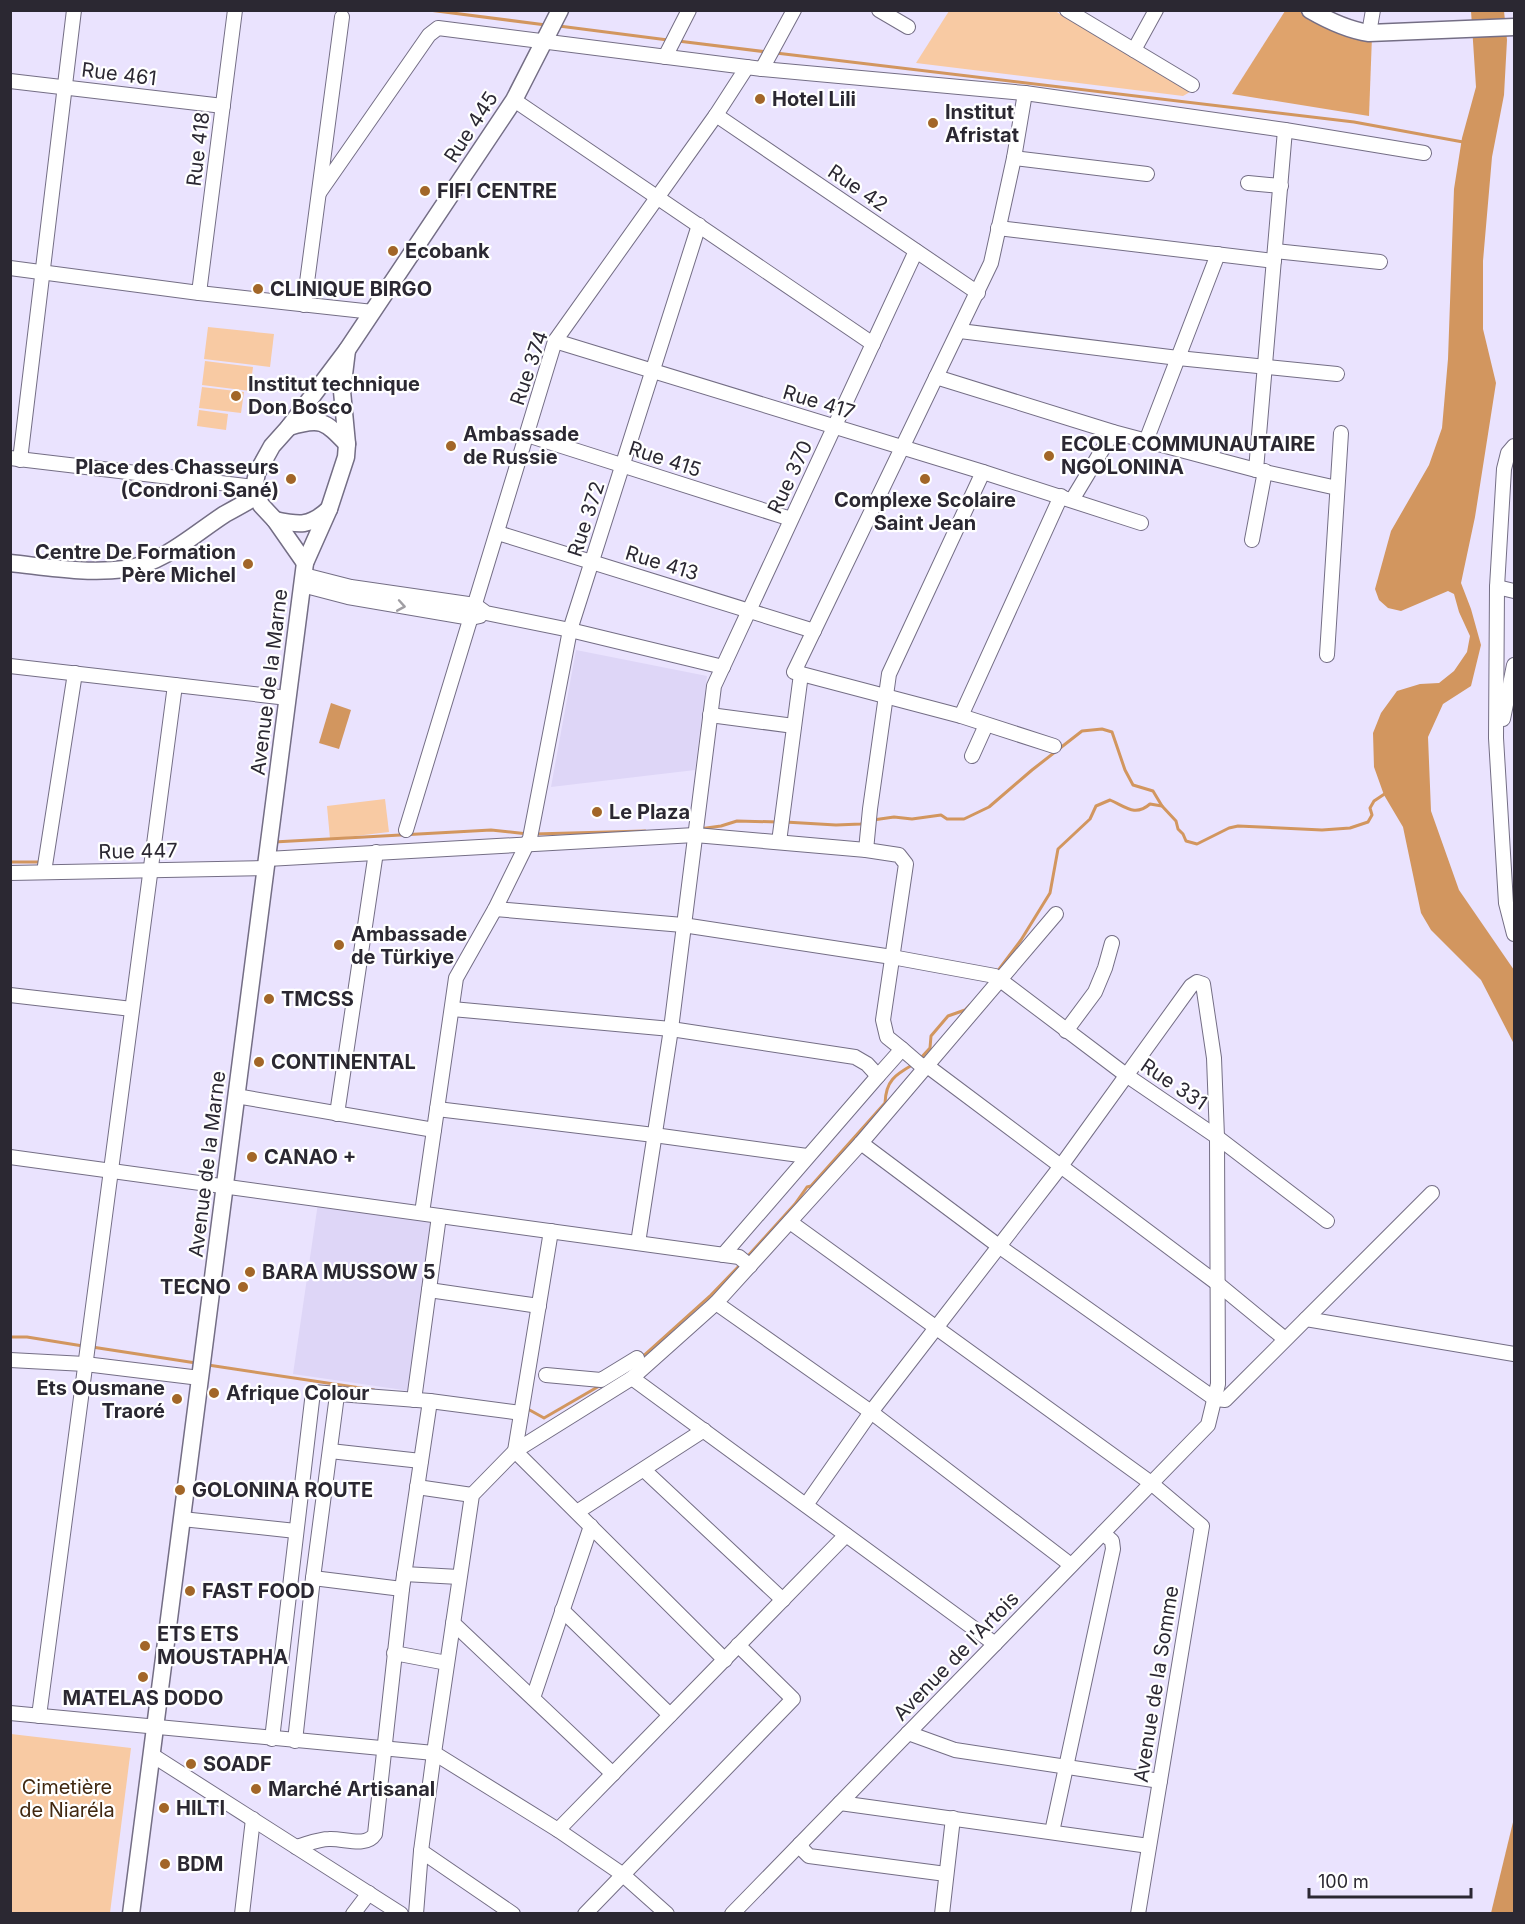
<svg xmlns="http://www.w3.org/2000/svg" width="1525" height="1924" font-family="Inter,sans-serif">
<rect width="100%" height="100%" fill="#eae3fe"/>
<g fill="#ded6f7">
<polygon points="576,650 707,676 695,770 551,787"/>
<polygon points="318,1203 435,1220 410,1391 293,1374"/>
</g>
<g fill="#f8caa3">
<polygon points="949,11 1055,11 1190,92 1183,96 916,63"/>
<polygon points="208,327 274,334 270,367 204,359"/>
<polygon points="205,361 253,367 250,391 202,385"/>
<polygon points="202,387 244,392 241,413 199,408"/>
<polygon points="199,410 228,414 226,430 197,426"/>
<polygon points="385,799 389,832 330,839 327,806"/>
<polygon points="11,1734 131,1748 110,1913 11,1913"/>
</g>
<polygon fill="#dfa36c" points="1285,11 1297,11 1372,36 1369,116 1232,94"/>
<g fill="#d2965f">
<polygon points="1471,11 1504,11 1507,40 1504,95 1492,157 1483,261 1483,329 1496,383 1475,517 1461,583 1471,609 1481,645 1471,686 1443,704 1428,737 1431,811 1459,890 1514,970 1514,1044 1481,980 1431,930 1421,913 1403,827 1384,795 1374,767 1373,733 1381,713 1397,691 1420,684 1439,683 1454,671 1467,652 1470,636 1459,612 1454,594 1448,591 1401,611 1388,608 1379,600 1375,589 1391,531 1429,465 1442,428 1448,359 1454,189 1462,138 1476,87"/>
<polygon points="331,703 351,710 339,749 319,743"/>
<polygon points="1514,1818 1514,1913 1491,1913"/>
</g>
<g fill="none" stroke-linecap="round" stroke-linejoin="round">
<g stroke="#d2965f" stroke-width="3">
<polyline points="429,10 546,25"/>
<polyline points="559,26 668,40"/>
<polyline points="678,41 767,52"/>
<polyline points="776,53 1354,122 1463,142"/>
<polyline points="873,820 894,817 912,819 941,815 947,819 964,819 989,807 1032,770 1082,731 1102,729 1112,732 1125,770 1133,785 1153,791 1162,806"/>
<polyline points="785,822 836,825 861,824 864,822"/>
<polyline points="699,829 721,826 737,821 778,822"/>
<polyline points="534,834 645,831"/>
<polyline points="274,842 491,830 528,834"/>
<polyline points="10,862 40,862"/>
<path d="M 997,972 L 1021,940 L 1050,893 L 1058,849 L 1090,819 L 1096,806 L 1110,800 C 1126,807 1135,817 1150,804 L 1162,806 L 1176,821 L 1178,829 L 1183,834 L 1186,841 L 1197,844 L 1229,828 L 1238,826 L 1322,830 L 1350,828 L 1368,822 L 1372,815 L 1370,808 L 1374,801 L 1386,793"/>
<polyline points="919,1060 930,1048 931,1036 948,1016 965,1010 970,1005"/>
<path d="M 747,1257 L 795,1204 L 807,1187 L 811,1186 L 885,1103 C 886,1080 895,1075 914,1064"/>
<polyline points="10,1337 27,1337 83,1346"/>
<polyline points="92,1347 196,1363"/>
<polyline points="641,1358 711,1295 741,1264"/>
<polyline points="208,1365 374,1390"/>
<polyline points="526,1408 544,1418 601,1385"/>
</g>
<g stroke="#746e85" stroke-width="16">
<g id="minor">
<polyline points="879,10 908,27"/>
<polyline points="1067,10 1192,85"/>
<polyline points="1369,33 1373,10"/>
<polyline points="1134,50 1156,10"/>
<polyline points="665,57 689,10"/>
<polyline points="762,69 794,10"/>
<polyline points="10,81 223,106"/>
<polyline points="1025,93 1014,158 991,263 794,672 961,716 1054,746"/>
<polyline points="514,100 873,344"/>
<polyline points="716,115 978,293"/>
<polyline points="1014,158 1147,174"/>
<polyline points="1248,183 1281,186"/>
<polyline points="319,193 429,35 438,28 762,69 1025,93 1285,130 1424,153"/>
<polyline points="998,228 1274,261"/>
<polyline points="1275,251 1380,262"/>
<polyline points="10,268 199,293 373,312"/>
<polyline points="199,293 235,10"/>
<polyline points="304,305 342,17"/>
<polyline points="960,331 1178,358 1337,374"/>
<polyline points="555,341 983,472 1141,523"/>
<polyline points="936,377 1113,432 1256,470 1337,488"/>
<polyline points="527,435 791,519"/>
<polyline points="1146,441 1218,254"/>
<polyline points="1514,446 1508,453 1504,469 1497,587 1496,738 1506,903 1514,934"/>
<polyline points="10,458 254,487"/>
<polyline points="20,460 74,10"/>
<polyline points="1256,470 1285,130"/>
<polyline points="1072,500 1113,432"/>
<polyline points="498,533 814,631"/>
<polyline points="1252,540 1265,471"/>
<polyline points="304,575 351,587 475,605 486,613 570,630 723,667"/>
<polyline points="302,585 348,597 471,618 480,616"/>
<polyline points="1497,587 1514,591"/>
<polyline points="1327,655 1341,433"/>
<polyline points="10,666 288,698"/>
<polyline points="710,715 794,726"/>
<polyline points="961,716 1061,496"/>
<polyline points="1503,719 1514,665"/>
<polyline points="972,756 986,725"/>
<polyline points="406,830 555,341 716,115 747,67"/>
<polyline points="779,842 801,674"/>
<polyline points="866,850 870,809 889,674 983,472"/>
<polyline points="267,859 695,835 866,850 899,855 906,864 883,1020 887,1037 902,1049 878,1076"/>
<polyline points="44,872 75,673"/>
<polyline points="10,873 266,868"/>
<polyline points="495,909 683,925 892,957 995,976 1126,1075 1217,1137 1327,1221"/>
<polyline points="1056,914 861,1143 716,1303 871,1412 1071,1565"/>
<polyline points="10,995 132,1009"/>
<polyline points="452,1009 671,1029 855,1057 867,1064 878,1076 723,1255"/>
<polyline points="1066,1031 1095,992 1105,968 1112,943"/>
<polyline points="902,1049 924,1068"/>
<polyline points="926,1065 1218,1284 1285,1339"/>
<polyline points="236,1096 434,1130"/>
<polyline points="437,1109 654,1135 807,1156"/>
<polyline points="337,1114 376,852"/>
<polyline points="861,1143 1000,1247 1215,1399 1225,1400 1432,1193"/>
<polyline points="10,1157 739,1257 750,1266"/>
<polyline points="422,1213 456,978 495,909 530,838 570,630 699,225"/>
<polyline points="790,1222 1151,1483 1202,1526 1138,1914"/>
<polyline points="551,1231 515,1451 725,1660"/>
<polyline points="638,1243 671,1029 714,686 916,251"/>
<polyline points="429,1290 539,1306"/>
<polyline points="1306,1319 1514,1354"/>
<polyline points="10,1360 85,1364 200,1378"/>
<polyline points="546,1375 601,1380 637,1358"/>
<polyline points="632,1378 995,1644"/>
<polyline points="414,1400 439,1216"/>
<polyline points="330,1451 421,1461"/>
<polyline points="644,1470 783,1600"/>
<polyline points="417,1487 472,1495"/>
<polyline points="577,1512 704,1430"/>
<polyline points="182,1519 296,1531"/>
<polyline points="404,1574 459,1577"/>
<polyline points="313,1578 402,1589"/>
<polyline points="562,1610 670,1715"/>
<polyline points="453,1623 613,1774"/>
<polyline points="394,1653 447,1663"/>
<polyline points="533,1698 591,1526"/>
<polyline points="10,1713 434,1753 558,1830 622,1874 667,1914"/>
<polyline points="39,1716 175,685"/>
<polyline points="908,1733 955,1750 1160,1781"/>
<polyline points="272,1739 313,1392 430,1401 521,1413"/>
<polyline points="295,1741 313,1578 337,1395"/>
<polyline points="152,1755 401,1914"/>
<polyline points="840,1803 1149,1846"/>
<polyline points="558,1830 846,1535"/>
<polyline points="1052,1832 1113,1549 1112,1541 1103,1533"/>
<polyline points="800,1844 804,1851 809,1856 946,1874"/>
<path d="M 296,1847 C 307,1844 319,1839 329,1839 C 344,1838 366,1848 375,1834 L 402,1589 L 430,1401"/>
<polyline points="421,1851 513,1914"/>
<polyline points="242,1914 253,1819"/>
<polyline points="353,1914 369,1893"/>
<polyline points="416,1914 421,1851 434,1753 472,1495 515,1451 632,1378 716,1303"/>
<polyline points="585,1914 793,1699 738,1645"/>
<polyline points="732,1914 1208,1425 1218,1384 1217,1137 1214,1058 1203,984 1197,982 1191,986 1061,1166 871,1412 806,1505"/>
<polyline points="942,1914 953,1818"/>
</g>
</g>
<g stroke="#746e85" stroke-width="19">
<g id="tertiary">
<path d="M 1310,10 C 1329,21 1348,30 1369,33 L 1514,27"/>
<path d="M 289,427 C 321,417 325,421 347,444"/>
<path d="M 275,520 C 299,525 310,527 329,509"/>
<path d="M 10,563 C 48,567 87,574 125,569 C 164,563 194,534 225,514 C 236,508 247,502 257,496"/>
<polyline points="305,563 275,520 261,505 254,487 257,473 272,446 289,427 347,350 514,100 560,10"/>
<polyline points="131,1914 305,563 329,509 346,457 347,444 342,391 347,350"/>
</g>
</g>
<use href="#minor" stroke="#fff" stroke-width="14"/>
<use href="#tertiary" stroke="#fff" stroke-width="16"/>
</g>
<defs><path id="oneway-chevron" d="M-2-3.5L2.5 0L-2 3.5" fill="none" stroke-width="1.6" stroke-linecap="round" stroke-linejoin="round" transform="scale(1.5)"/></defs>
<use stroke="#a09ea3" href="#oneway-chevron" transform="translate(401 606) rotate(10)"/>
<g fill="#a26628" stroke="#fff" stroke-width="2">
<circle cx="760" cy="99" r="6"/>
<circle cx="933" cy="123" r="6"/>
<circle cx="425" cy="191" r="6"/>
<circle cx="393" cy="251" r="6"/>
<circle cx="258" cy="289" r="6"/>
<circle cx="236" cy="396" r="6"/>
<circle cx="451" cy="446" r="6"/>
<circle cx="1049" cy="456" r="6"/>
<circle cx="291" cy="479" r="6"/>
<circle cx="925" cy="479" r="6"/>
<circle cx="248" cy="564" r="6"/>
<circle cx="597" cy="812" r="6"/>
<circle cx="339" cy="945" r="6"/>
<circle cx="269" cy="999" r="6"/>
<circle cx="259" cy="1062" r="6"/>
<circle cx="252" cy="1157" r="6"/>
<circle cx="250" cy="1272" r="6"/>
<circle cx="243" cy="1287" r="6"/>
<circle cx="214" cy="1393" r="6"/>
<circle cx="177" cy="1399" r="6"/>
<circle cx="180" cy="1490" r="6"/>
<circle cx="190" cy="1591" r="6"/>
<circle cx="145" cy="1646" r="6"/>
<circle cx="143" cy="1677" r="6"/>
<circle cx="191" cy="1764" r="6"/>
<circle cx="256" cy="1789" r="6"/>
<circle cx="164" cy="1808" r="6"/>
<circle cx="165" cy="1864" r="6"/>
</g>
<g text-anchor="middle" stroke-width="4.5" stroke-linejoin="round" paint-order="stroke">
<g font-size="20" fill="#2b2832" stroke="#fff">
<text transform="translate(119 74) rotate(7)" y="7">Rue 461</text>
<text transform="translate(471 127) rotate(-57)" y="7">Rue 445</text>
<text transform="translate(198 149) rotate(-83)" y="7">Rue 418</text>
<text transform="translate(858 188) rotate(34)" y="7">Rue 42</text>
<text transform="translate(529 368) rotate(-71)" y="7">Rue 374</text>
<text transform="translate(819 402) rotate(17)" y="7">Rue 417</text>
<text transform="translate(665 459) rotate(18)" y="7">Rue 415</text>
<text transform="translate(790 477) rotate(-65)" y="7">Rue 370</text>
<text transform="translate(586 519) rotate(-72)" y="7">Rue 372</text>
<text transform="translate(662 563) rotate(17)" y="7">Rue 413</text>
<text transform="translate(269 682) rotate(-83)" y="7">Avenue de la Marne</text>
<text transform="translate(138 851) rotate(-1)" y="7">Rue 447</text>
<text transform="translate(1174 1084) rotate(34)" y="7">Rue 331</text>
<text transform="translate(207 1164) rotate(-83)" y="7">Avenue de la Marne</text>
<text transform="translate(956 1656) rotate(-46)" y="7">Avenue de l'Artois</text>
<text transform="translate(1156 1684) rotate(-81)" y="7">Avenue de la Somme</text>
</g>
<g font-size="20" font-weight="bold" fill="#2b2832" stroke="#fff" text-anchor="start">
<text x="772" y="106">Hotel Lili</text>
<text x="945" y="119">Institut<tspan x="945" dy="23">Afristat</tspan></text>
<text x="437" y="198">FIFI CENTRE</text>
<text x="405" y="258">Ecobank</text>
<text x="270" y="296">CLINIQUE BIRGO</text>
<text x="248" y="391">Institut technique<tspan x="248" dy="23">Don Bosco</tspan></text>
<text x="463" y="441">Ambassade<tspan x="463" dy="23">de Russie</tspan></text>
<text x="1061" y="451">ECOLE COMMUNAUTAIRE<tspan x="1061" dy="23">NGOLONINA</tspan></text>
<text x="279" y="474" text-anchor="end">Place des Chasseurs<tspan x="279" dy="23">(Condroni Sané)</tspan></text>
<text x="925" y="507" text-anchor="middle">Complexe Scolaire<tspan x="925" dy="23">Saint Jean</tspan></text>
<text x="236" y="559" text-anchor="end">Centre De Formation<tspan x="236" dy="23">Père Michel</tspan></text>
<text x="609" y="819">Le Plaza</text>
<text x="351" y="941">Ambassade<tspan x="351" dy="23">de Türkiye</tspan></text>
<text x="281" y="1006">TMCSS</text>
<text x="271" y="1069">CONTINENTAL</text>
<text x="264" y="1164">CANAO +</text>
<text x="262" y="1279">BARA MUSSOW 5</text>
<text x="231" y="1294" text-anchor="end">TECNO</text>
<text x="165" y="1395" text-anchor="end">Ets Ousmane<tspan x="165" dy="23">Traoré</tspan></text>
<text x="226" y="1400">Afrique Colour</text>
<text x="192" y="1497">GOLONINA ROUTE</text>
<text x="202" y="1598">FAST FOOD</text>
<text x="157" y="1641">ETS ETS<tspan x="157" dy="23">MOUSTAPHA</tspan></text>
<text x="143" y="1705" text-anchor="middle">MATELAS DODO</text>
<text x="203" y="1771">SOADF</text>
<text x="268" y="1796">Marché Artisanal</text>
<text x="176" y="1815">HILTI</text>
<text x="177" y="1871">BDM</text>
</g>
<g font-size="20" fill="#412810" stroke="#fff">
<text x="67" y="1794">Cimetière<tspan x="67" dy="23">de Niaréla</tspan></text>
</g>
</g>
<rect width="1525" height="1924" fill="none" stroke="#2b2832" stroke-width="24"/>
<path d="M1309 1888v9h162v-9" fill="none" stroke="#2b2832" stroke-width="3"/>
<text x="1318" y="1888" font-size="18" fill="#2b2832" stroke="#ffffff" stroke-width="4.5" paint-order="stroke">100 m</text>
</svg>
